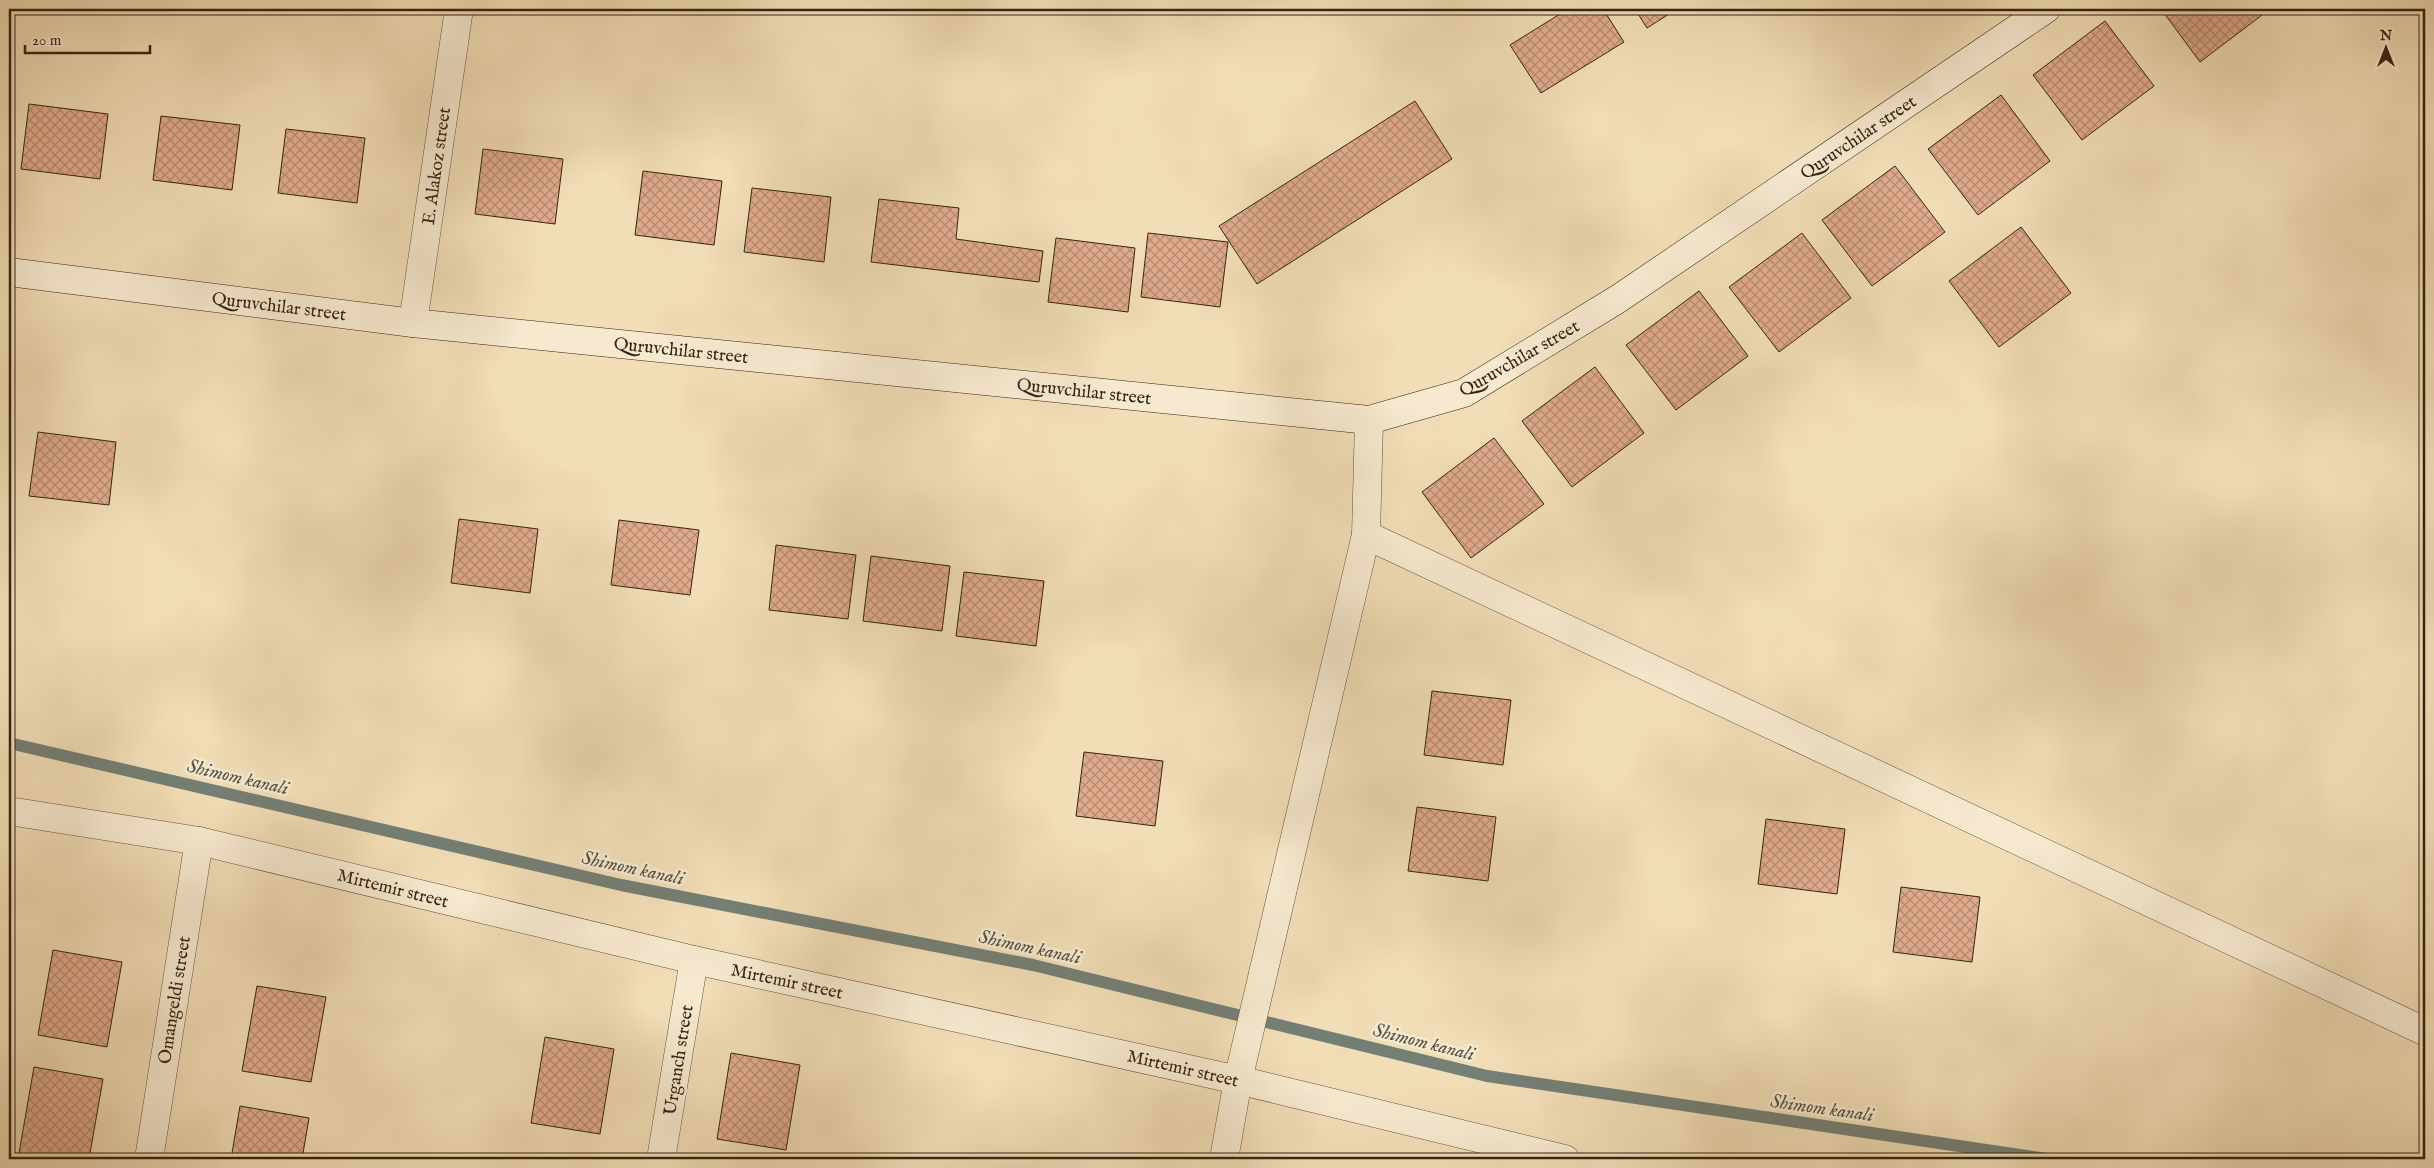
<svg xmlns="http://www.w3.org/2000/svg" width="2434" height="1168" font-family="'IM FELL English',serif">
<defs>
<pattern id="building-cross-hatch" width="8" height="8" patternUnits="userSpaceOnUse" patternTransform="scale(1.25)"><rect width="8" height="8" fill="#e0aa8c"/><path d="M0 0l8 8M0 8l8-8" fill="none" stroke="#b68a71"/></pattern>
</defs>
<rect width="100%" height="100%" fill="#f1ddb6"/>
<filter id="stains"><feTurbulence type="fractalNoise" baseFrequency=".004" numOctaves="4"/><feColorMatrix values="0 0 0 0 .2 0 0 0 0 .09 0 0 0 0 .02 0 0 0 .5 -.17"/></filter>
<radialGradient id="worn" r=".72"><stop offset=".6" stop-color="#630" stop-opacity="0"/><stop offset="1" stop-color="#630" stop-opacity=".3"/></radialGradient>
<g fill="none" stroke-linecap="round" stroke-linejoin="round">
<polyline stroke="#747f75" stroke-width="12" points="9,743 621,885 1033,965 1487,1076 2047,1159"/>
</g>
<g fill="url(#building-cross-hatch)" stroke="#352611">
<polygon points="1568,9 1603,9 1624,42 1541,93 1510,45"/>
<polygon points="1635,9 1677,9 1647,28"/>
<polygon points="2161,9 2270,9 2200,62"/>
<polygon points="2105,21 2154,86 2082,140 2033,75"/>
<polygon points="2001,95 2050,161 1978,215 1928,149"/>
<polygon points="1415,101 1452,159 1257,284 1219,226"/>
<polygon points="29,104 108,114 100,179 21,169"/>
<polygon points="161,116 240,125 232,190 153,180"/>
<polygon points="286,129 365,138 357,203 278,193"/>
<polygon points="483,149 563,159 555,224 475,214"/>
<polygon points="1895,166 1945,232 1872,286 1822,220"/>
<polygon points="643,171 722,181 714,245 635,235"/>
<polygon points="752,188 831,197 824,262 744,252"/>
<polygon points="879,199 959,208 956,239 1043,251 1039,282 871,262"/>
<polygon points="2021,227 2071,293 1999,347 1949,281"/>
<polygon points="1148,233 1228,242 1220,307 1141,297"/>
<polygon points="1802,233 1851,298 1779,352 1729,287"/>
<polygon points="1056,238 1135,248 1128,312 1048,302"/>
<polygon points="1699,291 1748,356 1676,410 1626,345"/>
<polygon points="1595,367 1644,433 1572,487 1522,421"/>
<polygon points="38,432 116,442 109,505 29,496"/>
<polygon points="1494,438 1544,504 1471,558 1422,492"/>
<polygon points="459,519 538,529 530,593 451,583"/>
<polygon points="619,520 699,530 690,595 611,585"/>
<polygon points="776,545 856,555 848,619 769,610"/>
<polygon points="871,556 950,566 942,631 863,621"/>
<polygon points="964,572 1044,581 1036,646 956,636"/>
<polygon points="1432,691 1511,700 1503,765 1424,755"/>
<polygon points="1084,752 1163,761 1155,826 1076,816"/>
<polygon points="1417,807 1496,817 1488,881 1408,871"/>
<polygon points="1766,819 1845,829 1837,894 1758,884"/>
<polygon points="1901,887 1980,897 1972,962 1893,952"/>
<polygon points="53,950 122,962 107,1047 38,1035"/>
<polygon points="257,986 326,997 311,1082 242,1071"/>
<polygon points="545,1037 614,1049 600,1134 531,1123"/>
<polygon points="731,1053 800,1065 786,1150 717,1139"/>
<polygon points="34,1067 103,1079 89,1159 58,1159 19,1153"/>
<polygon points="240,1106 309,1118 302,1159 231,1159"/>
</g>
<g fill="none" stroke-linecap="round" stroke-linejoin="round">
<g stroke="#64543a" stroke-width="29">
<g id="minor">
<polyline points="413,323 459,9"/>
<polyline points="1366,535 2424,1031"/>
<polyline points="9,811 199,841 694,960 1238,1080 1565,1159"/>
<polyline points="149,1159 199,841"/>
<polyline points="661,1159 694,960"/>
<polyline points="1224,1159 1238,1080 1366,535 1369,420"/>
</g>
</g>
<g stroke="#352611" stroke-width="29">
<polyline id="secondary" points="9,272 413,323 1369,420 1464,393 1618,299 2046,9"/>
</g>
<use href="#minor" stroke="#f6e9d0" stroke-width="28"/>
<use href="#secondary" stroke="#f6e9d0" stroke-width="28"/>
</g>
<g text-anchor="middle" stroke-width="5" stroke-linejoin="round" paint-order="stroke">
<g font-size="18" fill="#352611" stroke="#f6e9d0">
<text transform="translate(1858 137) rotate(-34)" y="6">Quruvchilar street</text>
<text transform="translate(436 166) rotate(-82)" y="6">E. Alakoz street</text>
<text transform="translate(279 306) rotate(7)" y="6">Quruvchilar street</text>
<text transform="translate(681 350) rotate(6)" y="6">Quruvchilar street</text>
<text transform="translate(1519 358) rotate(-30)" y="6">Quruvchilar street</text>
<text transform="translate(1084 391) rotate(6)" y="6">Quruvchilar street</text>
<text transform="translate(393 888) rotate(14)" y="6">Mirtemir street</text>
<text transform="translate(787 981) rotate(12)" y="6">Mirtemir street</text>
<text transform="translate(174 1000) rotate(-81)" y="6">Omangeldi street</text>
<text transform="translate(678 1060) rotate(-81)" y="6">Urganch street</text>
<text transform="translate(1183 1068) rotate(13)" y="6">Mirtemir street</text>
</g>
<g font-size="19" font-style="italic" fill="#545243" stroke="#f6e9d0">
<text transform="translate(238 776) rotate(13)" y="7">Shimom kanali</text>
<text transform="translate(633 867) rotate(12)" y="7">Shimom kanali</text>
<text transform="translate(1030 946) rotate(12)" y="7">Shimom kanali</text>
<text transform="translate(1424 1041) rotate(14)" y="7">Shimom kanali</text>
<text transform="translate(1822 1107) rotate(8)" y="7">Shimom kanali</text>
</g>
</g>
<rect width="2434" height="1168" fill="none" stroke="#f1ddb6" stroke-width="30"/>
<rect x="10" y="10" width="2414" height="1148" fill="none" stroke="#352611" stroke-width="2.5"/>
<rect x="15" y="15" width="2404" height="1138" fill="none" stroke="#352611"/>
<g transform="translate(2386 48)" stroke="#f6e9d0" stroke-width="4" paint-order="stroke">
<path d="M0-4L9 19L0 12L-9 19Z" fill="#352611"/>
<text y="-8" font-size="14" font-weight="bold" text-anchor="middle" fill="#352611">N</text>
</g>
<path d="M25 45v8h125v-8" fill="none" stroke="#352611" stroke-width="2.5"/>
<text x="32" y="45" font-size="15" fill="#352611" stroke="#f6e9d0" stroke-width="4" paint-order="stroke">20 m</text>
<rect width="100%" height="100%" filter="url(#stains)"/>
<rect width="100%" height="100%" fill="url(#worn)"/>
</svg>
